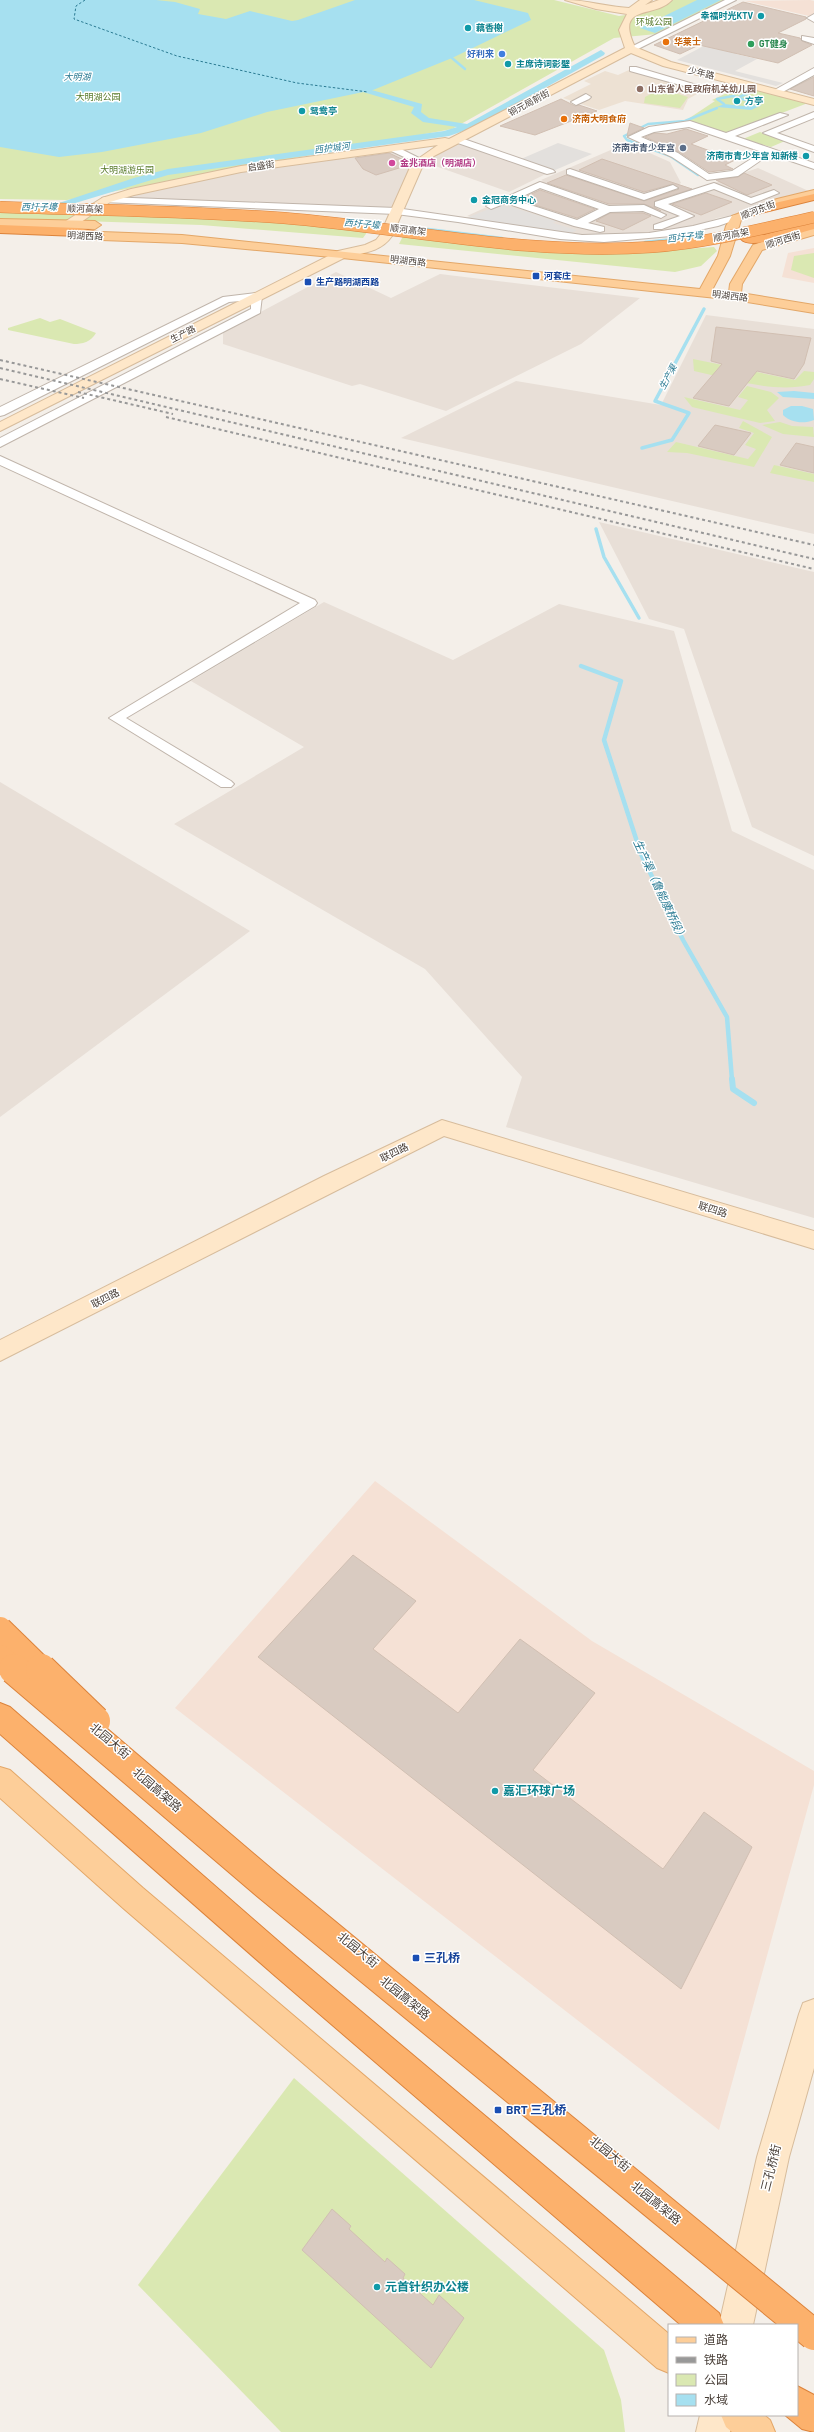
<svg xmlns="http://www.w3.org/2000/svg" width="814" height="2432" font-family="Barlow,'Noto Sans SC',sans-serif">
<rect width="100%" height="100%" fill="#f4efe9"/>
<g fill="#e8dfd7">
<polygon points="464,141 550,172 509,192 424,162 446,149"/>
<polygon points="627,143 670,162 681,183 660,196 666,199 758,168 813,193 753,211 717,218 687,230 661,234 572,237 467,216 543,181 541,180"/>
<polygon points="383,149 418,163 396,211 106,200 236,170"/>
<polygon points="336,272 391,298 440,274 640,298 581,344 446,411 360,384 352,386 223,344 223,332"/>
<polygon points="706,315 814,329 814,534 401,438 516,381 661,405"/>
<polygon points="599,522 814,572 814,856 752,827 684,629 649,619"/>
<polygon points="324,602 453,660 559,604 674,631 732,831 814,870 814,1218 506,1127 522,1077 425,969 174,824 304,747 191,681"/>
<polygon points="0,782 250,931 0,1117"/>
</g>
<g fill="#f5e1d5">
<polygon points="810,0 814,1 814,13 809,16 745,1"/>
<polygon points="814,248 814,283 782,277 788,253"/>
<polygon points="375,1481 592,1641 814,1771 814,1785 719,2130 175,1708"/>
</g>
<polygon fill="#ede1d3" points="631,69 704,90 688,99 683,110 625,101 599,110 563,98 591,84 584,81 605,71 618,75"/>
<g fill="#dae8b2">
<polygon points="0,0 554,0 619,16 650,11 673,0 724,0 657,34 614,38 452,129 67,200 0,199"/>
<polygon points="732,83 808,103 727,134 685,121 715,101 712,100 729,92 720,90"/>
<polygon points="661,89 688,97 680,108 644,103 645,97"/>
<polygon points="760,132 785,141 771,147 743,139"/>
<polygon points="0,212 78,214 68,221 0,219"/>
<polygon points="95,214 189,215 368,231 363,238 201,225 82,221"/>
<polygon points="404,234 581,252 629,253 714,247 717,251 701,266 675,272 399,244"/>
<polygon points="814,253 814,278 791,270 794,256"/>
<path d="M 40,318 L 50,322 L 60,319 L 96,333 C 91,342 82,344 74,344 L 8,330 L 8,328 Z"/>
<path d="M 693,359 L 795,380 L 804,371 L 814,372 L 814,379 L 810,385 C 771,393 732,379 694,371 Z"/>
<polygon points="747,386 771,392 779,398 767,410 775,421 760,423 692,407 684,397 740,410 748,400 738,397"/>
<polygon points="743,421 772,437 754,467 687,453 667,452 676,442 748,459 756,449 745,445 754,433 739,428"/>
<polygon points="780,422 792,426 813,427 814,437 783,434 762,425"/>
<polygon points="774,465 814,474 814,482 770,473"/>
<polygon points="294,2078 604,2350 621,2400 625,2432 281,2432 138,2285"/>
</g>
<g fill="#e3e0dd">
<polygon points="715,40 736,54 757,59 735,71 783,83 776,86 677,60"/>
<polygon points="558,143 592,154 553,171 521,159"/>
<polygon points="502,204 556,221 553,223 577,230 566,236 466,218"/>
</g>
<g fill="#a6e0f0">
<polygon points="0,0 156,0 175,2 200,9 198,14 226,19 250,11 292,21 298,20 355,0 474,0 528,13 531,20 452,58 373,90 267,112 201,133 102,152 59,157 0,147"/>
<polygon points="697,0 721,0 655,33 640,28"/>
<polygon points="724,104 743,106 762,105 751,110 717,107"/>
<polygon points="794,391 814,393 814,399 783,397 777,392"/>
<path d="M 791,406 L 802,406 L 813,409 L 814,420 C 804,424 791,423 783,415 L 783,410 Z"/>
</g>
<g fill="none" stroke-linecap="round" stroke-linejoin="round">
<g stroke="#a6e0f0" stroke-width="2.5">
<polyline points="452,58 465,69"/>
<polyline points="739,97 758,89"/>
<polyline points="724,104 717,99 733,96 758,104"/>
<polyline points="698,175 670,156 627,140 624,136 648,124 685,121 717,108"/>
<polyline points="428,229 502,238"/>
<polyline points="645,242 692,237"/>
</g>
<g stroke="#a6e0f0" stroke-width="3.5">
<polyline points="642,448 672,440 689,413 655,401 704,309"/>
<polyline points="596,529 604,557 639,618"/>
</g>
<polyline stroke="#a6e0f0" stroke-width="4.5" points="581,666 621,681 604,740 641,854 683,940 727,1017 732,1080"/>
<polyline stroke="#a6e0f0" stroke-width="6" points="732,1079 733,1089 754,1103"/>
<polygon fill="#a6e0f0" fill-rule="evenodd" points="601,50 605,53 604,55 475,127 449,136 168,175 49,211 44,208 134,178 168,169 444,131 457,127 423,122 411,113 414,107 363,92 368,89 422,104 421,112 429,118 467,124"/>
<polyline stroke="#2b7b93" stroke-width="1" stroke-dasharray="2.5 2" stroke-linecap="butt" points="85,0 76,6 74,19 177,56 297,83 368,92"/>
</g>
<g fill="#d9cbc1" stroke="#d1bfb2">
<polygon points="743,2 806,17 806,19 778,33 800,38 802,41 812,45 778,63 699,45 680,54 654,45"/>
<polygon points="814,77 814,96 790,89"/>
<polygon points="561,99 575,106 579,105 597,111 535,135 500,126"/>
<polygon points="630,123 644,128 627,136"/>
<polygon points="686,129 708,136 691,144 735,160 725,165 733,169 709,172 679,152 645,137 654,133 667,134"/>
<polygon points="389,153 410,163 409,165 376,175 363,169 355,158"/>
<polygon points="602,159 692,189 655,201 654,207 661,211 644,204 609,204 547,183 566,175 644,201 679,189 673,184 644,192 579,170"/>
<polygon points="744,173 772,185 747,195 716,180 738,177"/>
<polygon points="540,190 595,209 577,218 519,200"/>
<polygon points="706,193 732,202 701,215 672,204"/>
<polygon points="610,213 643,213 651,216 623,230 596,221"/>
<polygon points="716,327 811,338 804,364 794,379 757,371 729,406 693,398 722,364 711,361"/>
<polygon points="715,425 751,433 734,455 698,446"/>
<polygon points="796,443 814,447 814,473 780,465"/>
<polygon points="353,1555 416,1601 373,1649 458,1713 520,1639 595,1693 533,1770 663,1869 704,1812 752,1847 681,1989 258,1657"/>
<polygon points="332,2209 351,2226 349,2229 385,2262 387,2258 405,2274 403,2278 433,2305 439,2295 464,2318 431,2368 302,2250"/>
</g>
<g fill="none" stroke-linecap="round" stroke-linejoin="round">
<g stroke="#c0b5ab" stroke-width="2">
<g id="street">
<polygon points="725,0 736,0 634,51 627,49"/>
<polygon points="814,14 814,22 807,18"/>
<polygon points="802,36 814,38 814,44 802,40"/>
<polygon points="630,67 636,67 717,91 709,93 630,71"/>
<polygon points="814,68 814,75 779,94 771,92"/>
<polygon points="586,94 591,97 589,99 576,105 571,102"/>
<polygon points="814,112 814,118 777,133 814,146 814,152 763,133"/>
<path d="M 780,113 L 788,115 L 735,136 L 814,163 L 814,169 L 770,154 L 738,176 L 707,180 L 672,157 L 628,137 L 649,127 L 690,121 L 726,133 ZM 689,127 L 762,152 L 732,171 L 709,174 L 678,153 L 641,137 L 654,132 Z"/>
<polygon points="458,137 553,170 555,172 547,174 455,142 455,138"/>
<polygon points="389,146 395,146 425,161 417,163 389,150"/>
<polygon points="570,169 644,194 673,185 678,188 644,200 567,174 567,170"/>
<path d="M 540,182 L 609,206 L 644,205 L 666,215 L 661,218 L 643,211 L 610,212 L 588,223 L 604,227 L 604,231 L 600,232 L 574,226 L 506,203 L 491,209 L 486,206 ZM 540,188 L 599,209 L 577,220 L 515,200 Z"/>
<polygon points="714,183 751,198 774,190 779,193 751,204 714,189 668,204 694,216 662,229 654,229 654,225 680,216 655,206 655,202"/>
<polygon points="106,197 396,208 582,235 649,233 693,226 736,215 741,218 718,226 671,236 604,242 560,239 458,222 396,214 102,202 102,198"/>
<polygon points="257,293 262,296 260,313 0,447 0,438 251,309 251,300 229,302 4,415 0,416 0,407 223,297"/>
<polygon points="0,456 315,600 317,603 315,606 126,718 231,781 234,784 231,787 221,787 109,718 300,603 0,465"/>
</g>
</g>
<g stroke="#d7bc9c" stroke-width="2">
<g id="secondary">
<path d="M 565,0 C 587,0 607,7 629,8 L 640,0 L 652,0 L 645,5 L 659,0 L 672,0 C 655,19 614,3 635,47 L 671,62 L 814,99 L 814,105 L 663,66 L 631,53 L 434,156 L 423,165 L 392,236 C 381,252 363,253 346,257 L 0,431 L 0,422 L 338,251 L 365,245 L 376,240 L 380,235 L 412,163 L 438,145 L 241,172 L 134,195 L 110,202 L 74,227 L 66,227 L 64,224 L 66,221 L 102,198 L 131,189 L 241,166 L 445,138 L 449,139 L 625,48 L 619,30 L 627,14 L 596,9 Z"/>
<polygon points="442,1120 814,1231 814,1249 444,1136 0,1361 0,1340 324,1176"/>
<polygon points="814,1999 814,2068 789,2157 753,2325 719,2325 757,2157 799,2014 803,2003"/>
<polygon points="700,2415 734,2415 730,2432 696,2432"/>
</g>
</g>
<g stroke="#e3a768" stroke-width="2">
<g id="primary">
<polygon points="814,190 814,196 785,204 741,220 730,256 712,290 729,292 730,284 753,245 790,232 814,227 814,235 762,250 742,284 741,293 814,305 814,313 735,300 342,258 182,243 75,239 69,235 75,231 182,235 700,289 718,256 726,226 732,216 777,199"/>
<polygon points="0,219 95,221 101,225 95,229 0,227"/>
<polygon points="0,1767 10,1770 143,1888 669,2334 669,2373 657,2368 123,1908 0,1798"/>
<polygon points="721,2415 764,2415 770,2420 775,2432 732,2432 726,2427"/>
</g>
</g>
<g stroke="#dc833b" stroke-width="2">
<g id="highway">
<polygon points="814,194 814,200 753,215 747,211 749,209"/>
<path d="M 814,221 L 814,229 C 801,232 750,251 741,239 L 747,235 L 764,235 Z"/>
<polygon points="0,225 78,228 103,233 105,236 99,240 78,236 0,233"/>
<polygon points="0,1703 10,1707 293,1954 719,2313 724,2325 681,2325 273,1974 0,1734"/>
<polygon points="797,2386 814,2395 814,2432 802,2429 785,2415 797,2415"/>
</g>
</g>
<use href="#street" fill="#fff" fill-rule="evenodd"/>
<use href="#secondary" fill="#fee7c9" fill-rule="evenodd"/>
<use href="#primary" fill="#fdce99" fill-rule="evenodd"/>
<use href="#highway" fill="#fcb16c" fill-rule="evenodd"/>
<g stroke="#989898" stroke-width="2" stroke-dasharray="3 3" stroke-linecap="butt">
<polyline points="0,360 814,545"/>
<polyline points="0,368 814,559"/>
<polyline points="0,379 84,398"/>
<polyline points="78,392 173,414"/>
<polyline points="166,417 814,569"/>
</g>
<g stroke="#dc833b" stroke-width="12" stroke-linecap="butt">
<path id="highway-bridge-far2" d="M 0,207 C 95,210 189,211 284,218 C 406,228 529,256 652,247 C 707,243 761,229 814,217"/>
</g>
<g stroke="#dc833b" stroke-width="26" stroke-linecap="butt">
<g id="highway-bridge-far1">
<polyline points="0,1629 42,1670"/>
<polyline points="0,1657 15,1670"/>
</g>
</g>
<g stroke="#dc833b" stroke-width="32" stroke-linecap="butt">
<g id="highway-bridge">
<polyline points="14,1669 266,1884 814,2335"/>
<polyline points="41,1669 95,1721"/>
</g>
</g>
<use href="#highway-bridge-far2" stroke="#fcb16c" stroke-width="11"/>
<use href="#highway-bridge-far1" stroke="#fcb16c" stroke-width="24"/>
<use href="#highway-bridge" stroke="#fcb16c" stroke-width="30"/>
</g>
<g fill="#0f9aa8" stroke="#fff" stroke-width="1.5">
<circle cx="761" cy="16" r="4"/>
<circle cx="468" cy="28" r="4"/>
<circle cx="508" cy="64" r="4"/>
<circle cx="737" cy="101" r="4"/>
<circle cx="302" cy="111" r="4"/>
<circle cx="806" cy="156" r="4"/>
<circle cx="474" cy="200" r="4"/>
<circle cx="495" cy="1791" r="4"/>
<circle cx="377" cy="2287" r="4"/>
</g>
<g fill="#e8710a" stroke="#fff" stroke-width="1.5">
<circle cx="666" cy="42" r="4"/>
<circle cx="564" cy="119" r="4"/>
</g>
<circle fill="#2e9e5b" stroke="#fff" stroke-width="1.5" cx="751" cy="44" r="4"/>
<circle fill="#3f7fe0" stroke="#fff" stroke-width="1.5" cx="502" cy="54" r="4"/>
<circle fill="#8d6e63" stroke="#fff" stroke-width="1.5" cx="640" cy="89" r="4"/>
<circle fill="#5c6f8a" stroke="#fff" stroke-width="1.5" cx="683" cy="148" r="4"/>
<circle fill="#d1479c" stroke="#fff" stroke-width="1.5" cx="392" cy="163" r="4"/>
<g fill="#1a4fb4" stroke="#fff" stroke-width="1.5">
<rect x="532" y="272" width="8" height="8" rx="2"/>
<rect x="304" y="278" width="8" height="8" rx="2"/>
<rect x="412" y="1954" width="8" height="8" rx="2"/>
<rect x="494" y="2106" width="8" height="8" rx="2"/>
</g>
<g text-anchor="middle" stroke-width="3" stroke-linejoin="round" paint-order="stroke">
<g font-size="9" font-weight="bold" fill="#0d838f" stroke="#fff" text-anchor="start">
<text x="753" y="19" text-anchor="end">幸福时光KTV</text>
<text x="476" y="31">藕香榭</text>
<text x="516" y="67">主席诗词影壁</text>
<text x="745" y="104">方亭</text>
<text x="310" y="114">鸳鸯亭</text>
<text x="798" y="159" text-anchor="end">济南市青少年宫 知新楼</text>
<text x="482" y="203">金冠商务中心</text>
</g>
<g font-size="9" fill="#577a2a" stroke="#fff">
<text x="654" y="25">环城公园</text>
<text x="98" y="100">大明湖公园</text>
<text x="127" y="173">大明湖游乐园</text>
</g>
<g font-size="9" font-weight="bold" fill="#c56008" stroke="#fff" text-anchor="start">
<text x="674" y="45">华莱士</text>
<text x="572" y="122">济南大明食府</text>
</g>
<g font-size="9" font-weight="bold" fill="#27864d" stroke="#fff" text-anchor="start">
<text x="759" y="47">GT健身</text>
</g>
<g font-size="9" font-weight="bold" fill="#366cbe" stroke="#fff" text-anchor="end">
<text x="494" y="57">好利来</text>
</g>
<g font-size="9" fill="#483e37" stroke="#fff">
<text transform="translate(701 73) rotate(14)" y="3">少年路</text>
<text transform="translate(529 103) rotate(-28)" y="3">铜元局前街</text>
<text transform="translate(261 166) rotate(-9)" y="3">启盛街</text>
<text transform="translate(85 209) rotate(1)" y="3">顺河高架</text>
<text transform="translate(758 210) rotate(-21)" y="3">顺河东街</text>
<text transform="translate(408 230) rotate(6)" y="3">顺河高架</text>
<text transform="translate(731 235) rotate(-11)" y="3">顺河高架</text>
<text transform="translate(85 236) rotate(2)" y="3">明湖西路</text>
<text transform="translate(783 240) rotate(-17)" y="3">顺河西街</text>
<text transform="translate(408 261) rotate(6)" y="3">明湖西路</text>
<text transform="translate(730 296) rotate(7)" y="3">明湖西路</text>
<text transform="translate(183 334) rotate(-27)" y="3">生产路</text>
</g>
<g font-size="9" font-style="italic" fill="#2b7b93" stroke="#fff">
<text x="77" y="80">大明湖</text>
<text transform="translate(332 148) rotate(-7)" y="3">西护城河</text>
<text x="39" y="210">西圩子壕</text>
<text transform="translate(362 224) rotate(5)" y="3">西圩子壕</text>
<text transform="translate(685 237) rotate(-7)" y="3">西圩子壕</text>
<text transform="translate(668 377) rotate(-62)" y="3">生产渠</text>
</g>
<g font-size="9" font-weight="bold" fill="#785e54" stroke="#fff" text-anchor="start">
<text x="648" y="92">山东省人民政府机关幼儿园</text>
</g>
<g font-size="9" font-weight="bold" fill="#4e5e75" stroke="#fff" text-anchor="end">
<text x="675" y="151">济南市青少年宫</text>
</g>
<g font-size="9" font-weight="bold" fill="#b23c85" stroke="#fff" text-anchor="start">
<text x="400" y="166">金兆酒店（明湖店）</text>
</g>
<g font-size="9" font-weight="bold" fill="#164399" stroke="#fff" text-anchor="start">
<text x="544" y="279">河套庄</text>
<text x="316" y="285">生产路明湖西路</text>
</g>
<g font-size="10" fill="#483e37" stroke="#fff">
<text transform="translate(394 1152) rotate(-26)" y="4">联四路</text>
<text transform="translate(713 1209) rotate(17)" y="4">联四路</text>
<text transform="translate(105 1298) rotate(-27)" y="4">联四路</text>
</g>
<g font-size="11" font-style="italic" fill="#2b7b93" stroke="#fff">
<text transform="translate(660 890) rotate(65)" y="4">生产渠（鲁能康桥段）</text>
</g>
<g font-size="12" fill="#483e37" stroke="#fff">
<text transform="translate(110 1741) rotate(40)" y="4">北园大街</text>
<text transform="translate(157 1790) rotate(41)" y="4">北园高架路</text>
<text transform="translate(358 1950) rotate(39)" y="4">北园大街</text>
<text transform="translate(405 1998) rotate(39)" y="4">北园高架路</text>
<text transform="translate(610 2154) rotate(39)" y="4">北园大街</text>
<text transform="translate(771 2168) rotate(-76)" y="4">三孔桥街</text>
<text transform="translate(656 2203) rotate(39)" y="4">北园高架路</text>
</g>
<g font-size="12" font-weight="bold" fill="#0d838f" stroke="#fff" text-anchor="start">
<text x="503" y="1795">嘉汇环球广场</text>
<text x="385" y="2291">元首针织办公楼</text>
</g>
<g font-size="12" font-weight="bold" fill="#164399" stroke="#fff" text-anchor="start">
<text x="424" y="1962">三孔桥</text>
<text x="506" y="2114">BRT 三孔桥</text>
</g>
</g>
<rect x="668" y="2324" width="130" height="92" fill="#ffffff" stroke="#b6b2af"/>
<rect x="676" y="2337" width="20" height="6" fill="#fdce99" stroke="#b6b2af"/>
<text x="704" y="2344" font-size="12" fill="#483e37">道路</text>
<rect x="676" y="2357" width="20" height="6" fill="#989898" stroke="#b6b2af"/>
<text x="704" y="2364" font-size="12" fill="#483e37">铁路</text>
<rect x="676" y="2374" width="20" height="12" fill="#dae8b2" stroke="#b6b2af"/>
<text x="704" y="2384" font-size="12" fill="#483e37">公园</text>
<rect x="676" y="2394" width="20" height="12" fill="#a6e0f0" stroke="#b6b2af"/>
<text x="704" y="2404" font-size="12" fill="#483e37">水域</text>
</svg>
